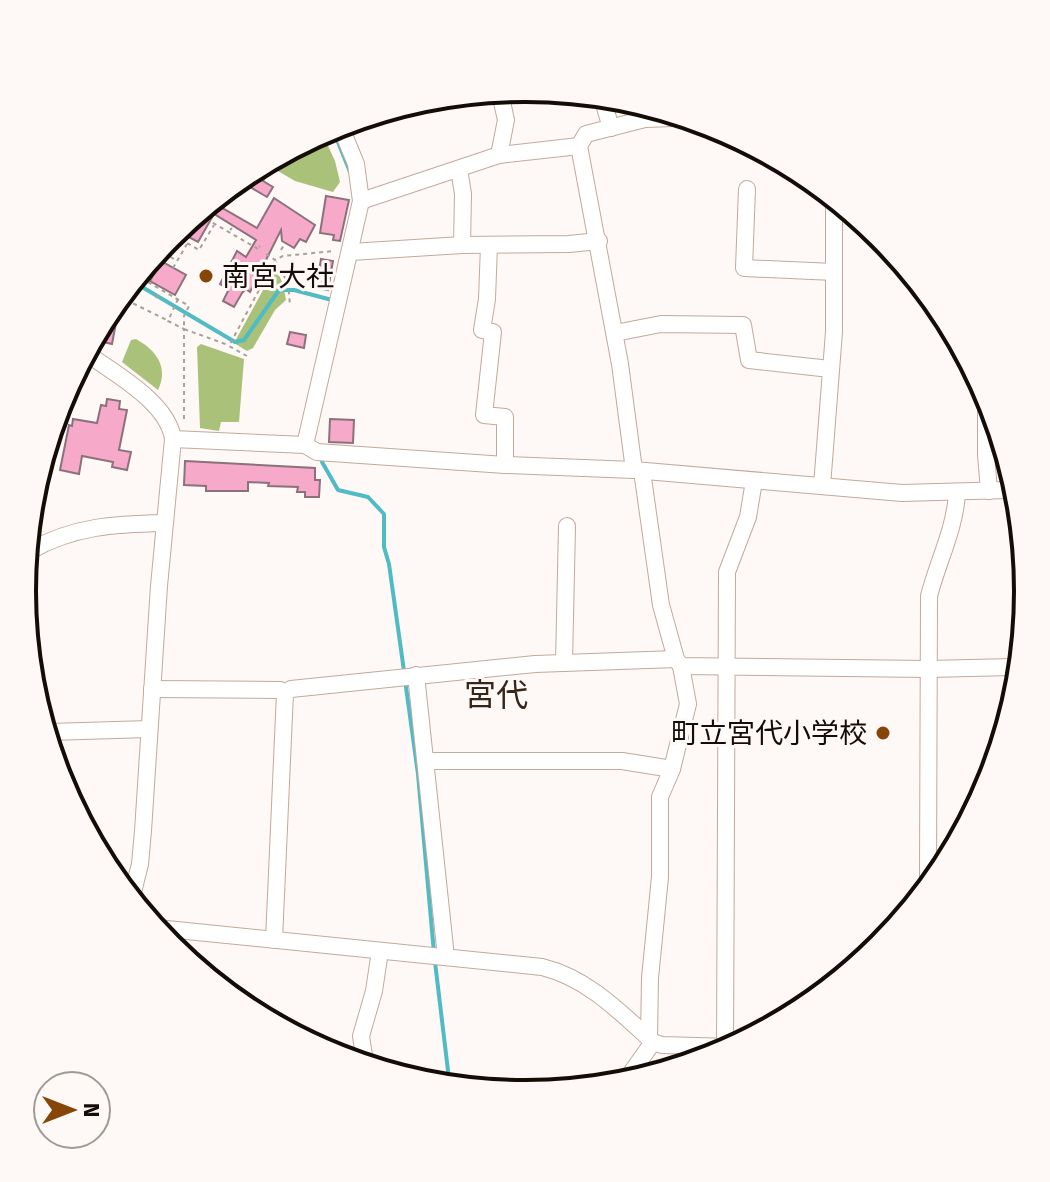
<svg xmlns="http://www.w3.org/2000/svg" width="1050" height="1182" font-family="'Fira Sans','Noto Sans JP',sans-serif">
<rect width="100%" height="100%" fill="#fef9f6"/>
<g fill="#a9c179">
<polygon points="322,133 335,161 340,182 333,192 295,181 271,167"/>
<polygon points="273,272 278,273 283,284 286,300 275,310 253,348 247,351 234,343"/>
<path d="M 136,339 C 156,350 169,367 158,390 L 122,362 L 131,340 Z"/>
<polygon points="201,344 244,359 239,422 221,422 219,431 200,428 197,347"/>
</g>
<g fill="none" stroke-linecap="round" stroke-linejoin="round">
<g stroke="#4fbbc4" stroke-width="4">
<polyline points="332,127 350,172"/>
<polyline points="137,284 235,342 244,340 279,290 294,290 332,300"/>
<polyline points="322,462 338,490 368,497 384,514 384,547 389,564 404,671"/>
<polyline points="405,680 418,774 434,953"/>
<polyline points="435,962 449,1079"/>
</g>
</g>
<g fill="#f7a9c9" stroke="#8b717b" stroke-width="2">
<polygon points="270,168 263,181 273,187 267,197 245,184"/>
<polygon points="326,196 349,200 340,241 333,240 334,235 320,233"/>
<polygon points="274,198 315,225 306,242 300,239 294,248 282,241 281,230 250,292 246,289 242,293 234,307 223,301 229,289 220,284 237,251 246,257 256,240 214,214 198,242 183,234 191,221 222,200 219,206 257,228"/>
<polygon points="321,259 333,261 328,290 316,288"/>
<polygon points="161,261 186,275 175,295 150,281"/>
<polygon points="118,312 112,344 98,341 99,340"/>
<polygon points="290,332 306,335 304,348 287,344"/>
<polygon points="107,399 120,401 119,409 127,410 119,450 131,452 127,470 112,467 113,462 82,456 79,474 60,470 69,425 72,426 73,419 97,423 101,405 106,406"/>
<polygon points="330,419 354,420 353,443 329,442"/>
<polygon points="185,461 315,468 315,480 320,480 319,497 305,497 305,492 297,492 298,487 268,486 269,483 248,482 248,491 206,491 206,486 184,485"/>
</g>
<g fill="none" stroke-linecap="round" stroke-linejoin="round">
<g stroke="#c2a99b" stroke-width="18">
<g id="minor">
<polyline points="604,104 611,128"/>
<polyline points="499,155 506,120 500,93"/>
<polyline points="459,169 463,194 462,245"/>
<polyline points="747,189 744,268 834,272"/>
<polyline points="361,201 499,155 579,146"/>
<polyline points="489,245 487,299 482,330 493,332 484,415 505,417 505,465"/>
<polyline points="351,252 462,245 569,244 599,241"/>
<polyline points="615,333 661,324 743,325 749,360 830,369"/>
<path d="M 89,355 C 117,375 168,403 173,439 L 159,586 L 143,831 L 140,864 L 133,892"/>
<polyline points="986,394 986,454 989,491"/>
<polyline points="173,439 305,445 317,452 505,465 634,470 902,493 1008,490"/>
<polyline points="305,445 361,201 356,164 340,125"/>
<polyline points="634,470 620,364 579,146 586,134 645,119 673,118"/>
<polyline points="642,471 661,605 676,659 681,666 928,669 1013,667"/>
<polyline points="822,486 834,332 834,204"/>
<path d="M 30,551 C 73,526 116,524 164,523"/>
<polyline points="564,663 567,526"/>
<polyline points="416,675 446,957"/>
<polyline points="152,689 280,690 285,693"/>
<polyline points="50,732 149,729"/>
<polyline points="426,761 622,761 672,769"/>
<path d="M 928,876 L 929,596 C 938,561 955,529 957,493"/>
<path d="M 157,928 L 542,967 C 587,978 619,1011 653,1042 L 662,1045 L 731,1047"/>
<polyline points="274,940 285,693 291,689 535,664 676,659"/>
<polyline points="649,1038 650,978 660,877 660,797 672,769 688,704 681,666"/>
<polyline points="725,1050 727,572 748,517 754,481"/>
<polyline points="365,1062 361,1036 374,991 380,951"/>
<polyline points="631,1073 653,1042"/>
</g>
</g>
<g stroke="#a7a19d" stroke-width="2" stroke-dasharray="4 4" stroke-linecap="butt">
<polyline points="199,215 260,250"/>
<polyline points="182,226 177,237 199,250 214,225"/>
<polyline points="230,230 232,228"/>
<polyline points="176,238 166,254 177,261"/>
<polyline points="259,247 260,246"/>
<polyline points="281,250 284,245"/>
<polyline points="266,254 275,260 283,256 334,251"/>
<polyline points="173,268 187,244"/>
<polyline points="141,278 189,306 184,316 184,329 228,345"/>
<polyline points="156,298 160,291"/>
<polyline points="178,299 168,321 184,329 184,422"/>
<polyline points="126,300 167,320"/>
<polyline points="247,356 229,346 275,260 288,283 290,305"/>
<polyline points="601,1079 611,1074 618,1075"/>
</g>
<use href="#minor" stroke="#fff" stroke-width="16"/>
</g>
<g fill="#854608" stroke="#fef9f6" stroke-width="3">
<circle cx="206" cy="276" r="8"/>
<circle cx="883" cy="733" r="8"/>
</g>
<g text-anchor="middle" stroke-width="6" stroke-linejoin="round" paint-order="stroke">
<g font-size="28" fill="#140c07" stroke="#fef9f6" text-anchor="start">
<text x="222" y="286">南宮大社</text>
<text x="867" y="743" text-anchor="end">町立宮代小学校</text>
</g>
<g font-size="32" fill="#38251a" stroke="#fef9f6">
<text x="496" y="706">宮代</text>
</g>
</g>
<path d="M0 0H1050V1182H0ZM36 591a489 489 0 1 1 978 0a489 489 0 1 1-978 0Z" fill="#fef9f6" fill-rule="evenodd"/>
<path fill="none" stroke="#140c07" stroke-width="4" d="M36 591a489 489 0 1 1 978 0a489 489 0 1 1-978 0Z"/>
<g transform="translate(72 1110) rotate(90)"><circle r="38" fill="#fef9f6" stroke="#a09a96" stroke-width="2"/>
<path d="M0-6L14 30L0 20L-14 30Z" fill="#854608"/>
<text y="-12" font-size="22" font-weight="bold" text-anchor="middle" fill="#140c07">N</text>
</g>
</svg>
